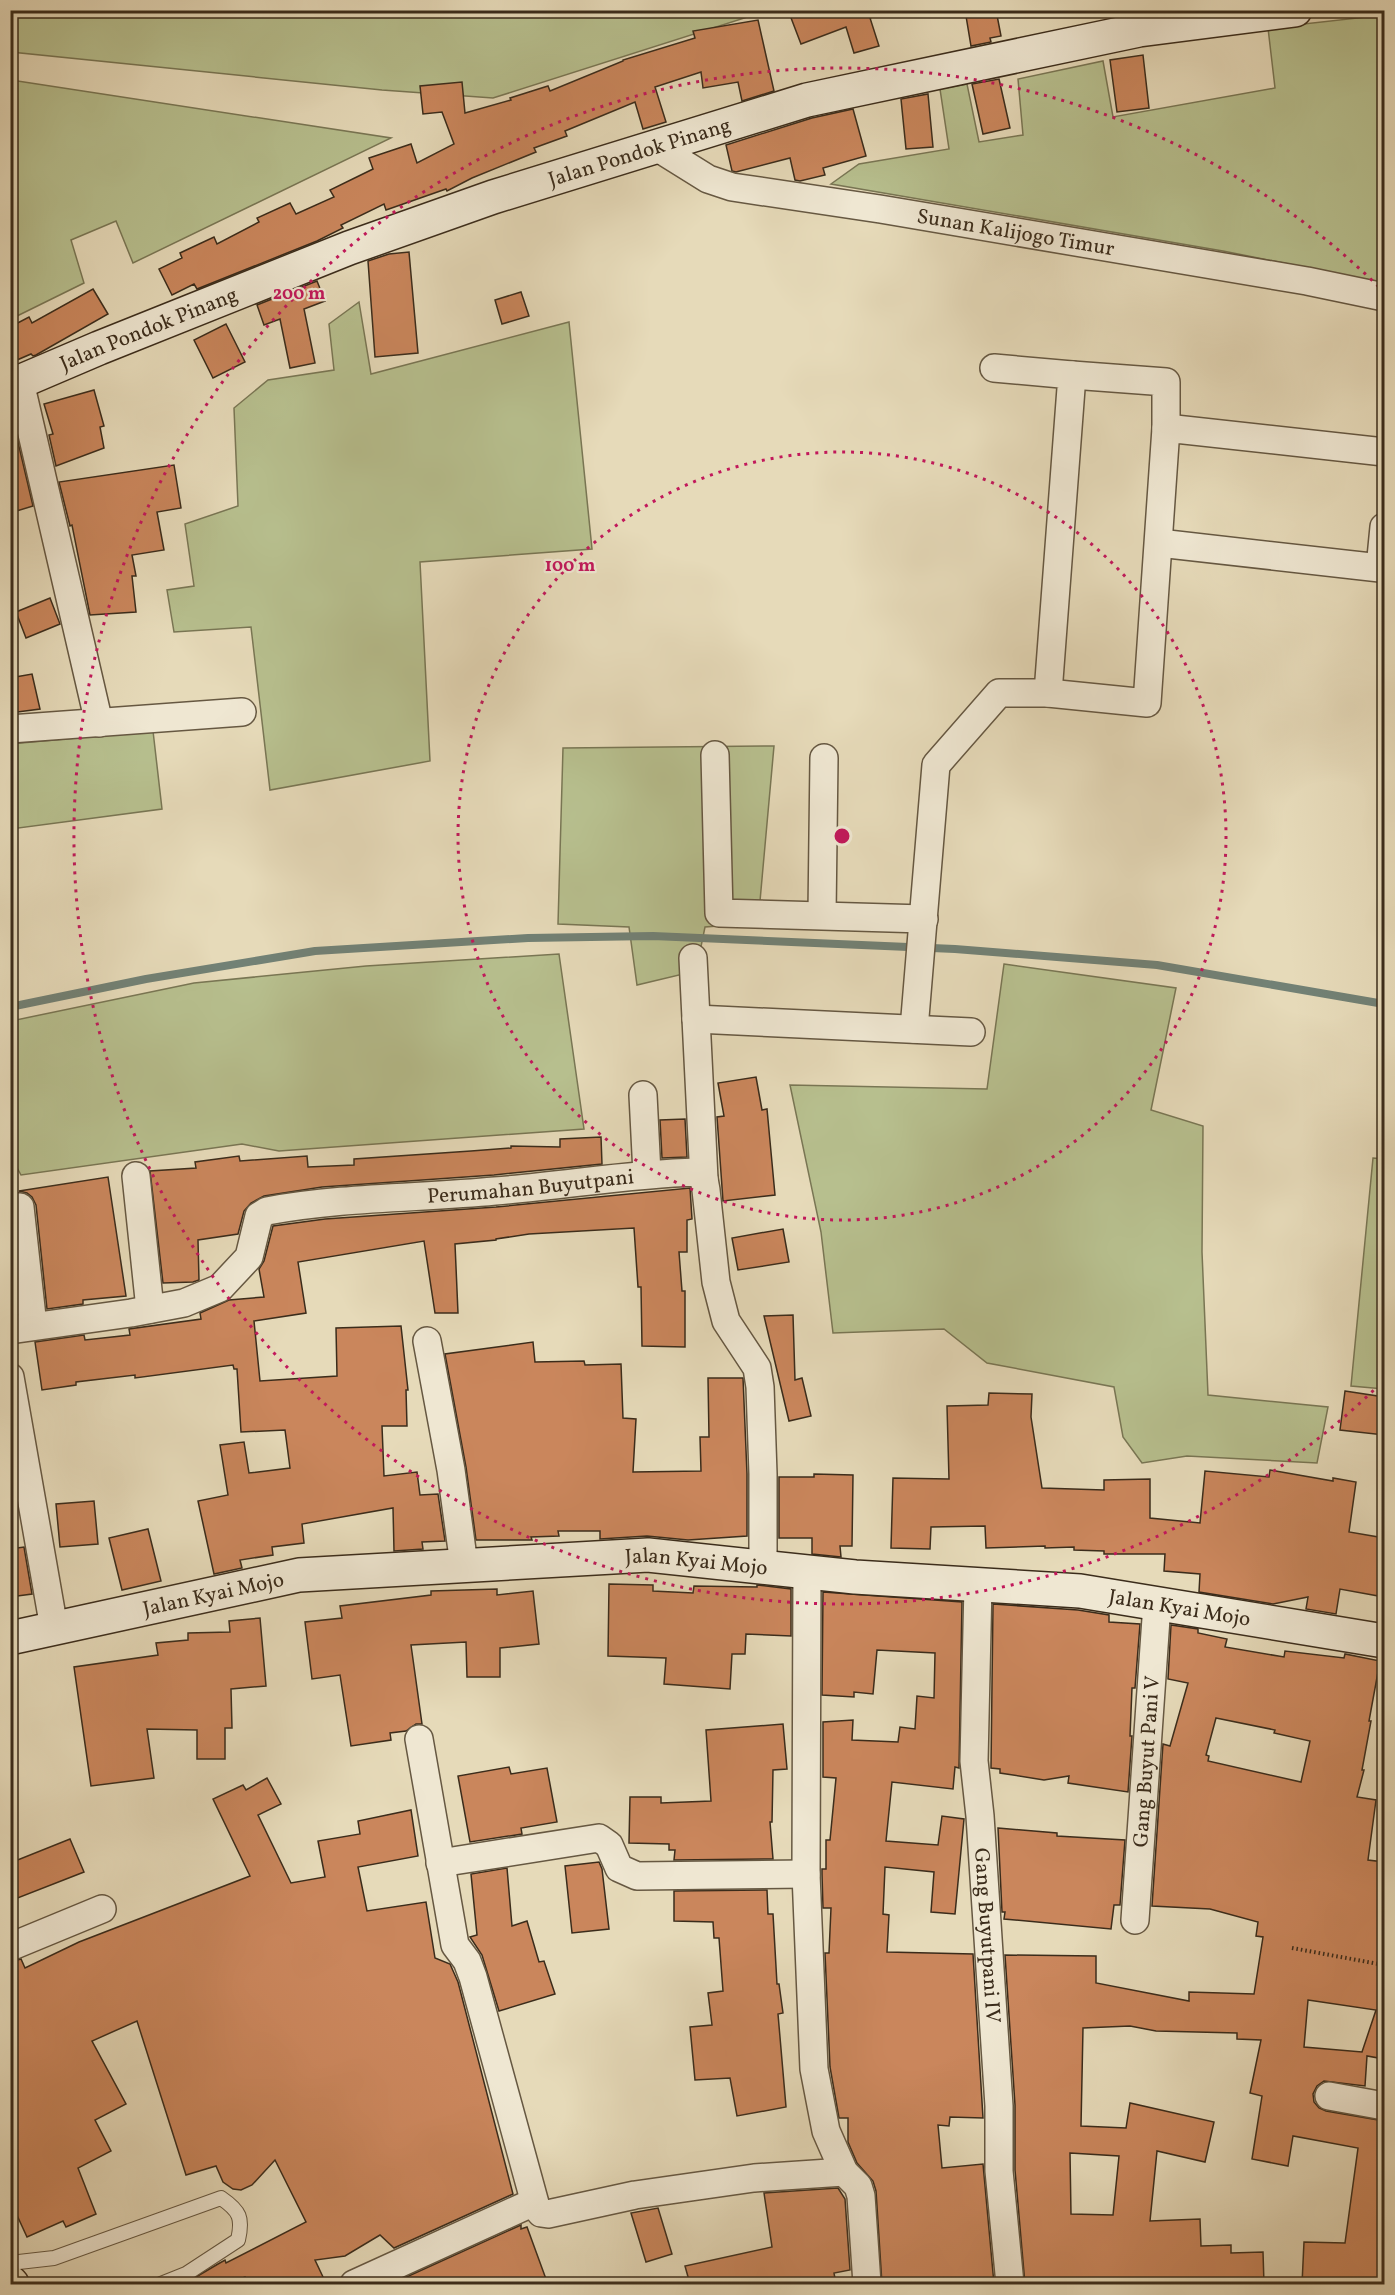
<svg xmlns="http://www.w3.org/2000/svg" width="1395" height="2295" font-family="Vollkorn,serif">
<rect width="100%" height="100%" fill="#e6dab9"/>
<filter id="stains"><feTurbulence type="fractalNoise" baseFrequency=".00333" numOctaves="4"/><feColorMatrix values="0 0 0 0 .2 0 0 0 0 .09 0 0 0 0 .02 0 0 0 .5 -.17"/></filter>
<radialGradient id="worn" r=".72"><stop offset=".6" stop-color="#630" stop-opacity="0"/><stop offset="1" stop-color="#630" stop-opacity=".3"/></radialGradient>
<g fill="#b7bf8e" stroke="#797654" stroke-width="1.5">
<polygon points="757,10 757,14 493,98 382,90 11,52 11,11"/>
<polygon points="1384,15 1384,283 1223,251 831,184 859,164 949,149 940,89 967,84 979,142 1023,135 1018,79 1103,61 1113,117 1275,88 1268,28"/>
<polygon points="11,80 391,138 133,263 116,221 71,240 84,283 11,319"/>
<polygon points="359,302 371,374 569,322 592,549 420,562 430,761 270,790 251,627 174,632 167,590 194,586 185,524 238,506 234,408 268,380 334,370 329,324"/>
<polygon points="153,731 162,809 11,829 10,744"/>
<polygon points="774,746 758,923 705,927 696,971 637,985 629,927 558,924 563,748"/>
<polygon points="559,954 584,1129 279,1151 242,1144 21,1175 15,1164 11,1165 11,1021 194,983 366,966"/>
<polygon points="1004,964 1176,988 1151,1110 1203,1126 1202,1252 1208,1395 1328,1407 1317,1463 1187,1456 1142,1463 1123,1437 1114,1387 987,1363 944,1329 833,1333 821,1232 790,1085 987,1089"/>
<polygon points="1373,1158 1384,1159 1384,1389 1351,1386"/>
</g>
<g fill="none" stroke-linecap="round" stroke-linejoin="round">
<polyline stroke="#728175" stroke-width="8" points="10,1007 146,979 315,951 528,938 653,936 955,949 1157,965 1384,1004"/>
</g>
<g fill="#ca865c" stroke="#3b2c1b" stroke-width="1.5" fill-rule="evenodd">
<polygon points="788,10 885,10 885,12 870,18 879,46 854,53 846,27 801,44"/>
<polygon points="965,10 996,10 1001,36 990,38 991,42 971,46"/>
<polygon points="758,20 774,91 742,101 738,82 703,88 701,72 655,87 666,122 643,129 635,102 565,131 567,136 534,148 536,152 472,178 447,191 446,189 386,210 384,204 341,225 343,228 317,241 197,289 194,284 172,295 159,269 182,258 180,253 214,237 217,244 259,222 257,218 290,203 296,214 334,197 330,190 373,169 369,158 411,144 417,163 454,144 442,112 423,114 420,86 462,82 465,113 511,100 510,98 548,86 550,91 623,61 623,60 695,38 693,31"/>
<polygon points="1143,55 1149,108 1117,112 1110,60"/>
<polygon points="999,79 1010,128 983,134 972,84"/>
<polygon points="928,94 933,147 906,149 901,99"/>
<polygon points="853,109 866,156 823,168 825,175 800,181 795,180 790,158 736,172 732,171 726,145 812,118"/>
<polygon points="409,252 418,353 375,357 368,261 389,254"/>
<polygon points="317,281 325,301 304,309 315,363 290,368 280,319 264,325 257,305"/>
<polygon points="93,289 108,314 36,355 33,356 31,354 10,363 10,327 29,317 32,323"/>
<polygon points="521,292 529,316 502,324 495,300"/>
<polygon points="226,324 245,362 213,378 194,340"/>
<polygon points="94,390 104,426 100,427 104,448 56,466 49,435 53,434 44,404"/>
<polygon points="17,438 33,506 10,513 10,439"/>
<polygon points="174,465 181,508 157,512 164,550 132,555 136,576 132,576 136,612 90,615 72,525 70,526 59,482"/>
<polygon points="50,598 60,624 26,638 16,612"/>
<polygon points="32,674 40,709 10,713 10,678"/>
<polygon points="756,1077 762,1110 767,1109 775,1195 723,1201 717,1117 724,1116 718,1083"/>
<polygon points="685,1119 687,1157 662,1158 660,1120"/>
<polygon points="601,1137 602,1164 494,1175 322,1187 264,1196 251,1203 244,1211 238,1234 198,1240 199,1280 193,1282 163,1283 150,1171 196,1168 195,1162 239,1156 240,1161 307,1156 308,1167 354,1165 354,1159 471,1151 511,1148 511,1146 560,1147 560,1139"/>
<polygon points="108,1177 126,1296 83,1300 83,1304 47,1309 36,1205 32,1197 27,1193 19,1191"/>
<polygon points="690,1188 692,1219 687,1220 687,1252 679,1252 682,1291 685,1291 685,1347 642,1346 641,1287 638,1287 634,1228 529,1234 496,1239 496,1240 455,1244 458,1313 435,1313 424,1241 298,1262 306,1313 254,1321 260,1381 337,1376 336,1328 401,1326 408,1390 406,1390 407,1426 382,1426 384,1476 417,1472 420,1495 438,1494 445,1541 422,1542 423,1549 394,1551 393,1508 302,1524 304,1543 272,1547 273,1555 240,1560 242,1568 214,1574 198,1501 228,1495 220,1445 244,1442 249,1473 290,1468 285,1430 241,1432 237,1369 234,1369 233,1365 135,1378 135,1375 76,1382 76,1385 42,1390 35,1342 84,1335 85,1340 130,1335 129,1329 201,1319 200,1313 229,1300 264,1297 259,1269 264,1261 273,1226 325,1219 496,1207"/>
<polygon points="783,1229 789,1262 738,1270 732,1238"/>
<polygon points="10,1265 15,1310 10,1311"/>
<polygon points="793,1315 795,1380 802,1378 811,1416 789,1421 764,1316"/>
<polygon points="533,1342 535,1362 584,1361 585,1365 621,1364 623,1418 636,1419 633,1472 701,1471 700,1437 709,1437 708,1378 743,1378 747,1474 747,1536 688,1540 647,1536 600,1539 600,1531 558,1531 559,1536 531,1537 532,1540 476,1540 466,1467 445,1354"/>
<polygon points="1345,1391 1384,1397 1384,1435 1340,1430"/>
<polygon points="989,1393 1032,1394 1031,1417 1042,1488 1104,1490 1104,1480 1150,1479 1150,1518 1200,1523 1205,1471 1269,1477 1270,1470 1333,1481 1333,1478 1356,1482 1349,1532 1384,1538 1384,1597 1340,1589 1336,1614 1306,1609 1308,1597 1273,1604 1199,1592 1200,1574 1164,1571 1165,1554 1104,1554 1104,1551 1074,1550 1074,1547 1045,1548 1045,1546 986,1548 985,1526 931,1527 930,1549 891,1548 893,1478 949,1479 947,1406 988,1405"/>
<polygon points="814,1474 853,1475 852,1546 840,1546 841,1557 812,1554 812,1538 779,1538 779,1477 814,1477"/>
<polygon points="94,1501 98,1544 60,1547 56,1504"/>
<polygon points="148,1529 161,1581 122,1590 109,1538"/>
<polygon points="24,1547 32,1594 10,1597 10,1549"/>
<polygon points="609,1584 653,1585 653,1591 693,1593 694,1586 757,1587 757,1585 791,1589 791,1636 746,1634 745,1654 732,1654 730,1689 664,1684 666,1658 608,1656"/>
<polygon points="497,1589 497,1595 533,1591 539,1644 500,1648 500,1677 467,1677 466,1642 411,1645 422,1724 416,1724 406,1731 390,1733 391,1740 351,1746 340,1675 312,1679 305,1622 342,1618 340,1606 431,1595 431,1591"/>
<polygon points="823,1592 962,1602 959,1768 955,1767 953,1789 892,1782 886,1841 938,1845 942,1816 964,1819 955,1914 931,1912 934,1872 885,1867 883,1914 889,1915 887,1952 973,1954 983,2118 950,2117 949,2126 938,2125 942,2168 983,2164 994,2284 882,2284 876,2191 873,2181 857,2163 848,2142 848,2118 839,2118 830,2067 825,1953 829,1953 831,1908 823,1908 822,1874 822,1869 826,1869 826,1840 830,1840 836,1778 823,1777 823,1722 853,1720 852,1740 898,1742 900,1727 915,1729 917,1696 934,1698 935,1653 877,1650 873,1694 854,1692 854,1697 822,1695"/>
<polygon points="993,1604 1078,1610 1109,1615 1109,1622 1140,1624 1135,1688 1132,1688 1130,1736 1132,1736 1128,1792 1068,1783 1069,1776 1044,1780 1000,1773 1000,1769 991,1768"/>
<polygon points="260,1618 266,1686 231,1689 232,1728 225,1728 225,1759 197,1759 197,1730 147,1729 154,1778 91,1786 74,1667 158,1655 156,1643 188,1640 188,1633 230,1632 229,1621"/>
<path d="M 1171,1625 L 1198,1629 L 1198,1633 L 1227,1639 L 1225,1647 L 1284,1657 L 1285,1651 L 1344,1658 L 1345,1654 L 1380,1661 L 1369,1721 L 1371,1721 L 1362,1770 L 1364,1770 L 1357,1797 L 1376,1800 L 1368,1860 L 1384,1862 L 1384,2059 L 1367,2056 L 1365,2086 L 1324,2081 L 1317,2086 L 1313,2094 L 1314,2102 L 1319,2108 L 1326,2111 L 1384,2121 L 1384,2212 L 1379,2254 L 1384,2254 L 1384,2284 L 1302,2284 L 1304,2242 L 1345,2243 L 1358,2148 L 1293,2136 L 1288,2166 L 1252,2159 L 1262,2096 L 1250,2093 L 1261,2040 L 1237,2039 L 1237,2033 L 1156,2031 L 1130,2026 L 1083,2028 L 1081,2126 L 1126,2128 L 1130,2103 L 1214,2122 L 1205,2162 L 1157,2151 L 1150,2221 L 1200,2219 L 1201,2246 L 1231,2245 L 1231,2253 L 1263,2252 L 1264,2284 L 1025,2284 L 1015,2170 L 1015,2105 L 1005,1955 L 1096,1956 L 1096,1983 L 1189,2001 L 1189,1992 L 1254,1994 L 1263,1937 L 1256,1936 L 1258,1922 L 1210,1909 L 1152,1906 L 1163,1744 L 1170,1746 L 1188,1683 L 1168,1679 ZM 1216,1718 L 1275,1730 L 1274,1733 L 1310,1741 L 1301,1782 L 1208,1761 L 1209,1756 L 1206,1755 ZM 1308,2000 L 1376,2010 L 1362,2052 L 1304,2047 ZM 1070,2153 L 1119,2156 L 1113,2215 L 1071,2214 Z"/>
<polygon points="783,1724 787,1769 773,1770 772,1822 770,1822 773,1859 674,1860 675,1850 669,1850 669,1844 629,1843 630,1797 661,1797 661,1803 711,1801 706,1730"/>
<polygon points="509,1767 511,1774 547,1768 557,1822 521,1828 522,1834 470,1842 458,1776"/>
<polygon points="267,1778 281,1804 258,1815 291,1883 325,1877 318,1841 360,1834 358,1821 411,1810 418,1856 358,1867 367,1911 426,1902 435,1958 450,1964 458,1982 513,2194 394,2248 380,2235 345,2256 315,2260 324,2279 312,2284 249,2284 245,2277 235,2281 237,2284 184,2284 218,2264 225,2260 226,2263 306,2222 275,2160 252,2185 241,2190 233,2189 223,2182 216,2166 186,2175 137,2021 92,2041 126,2104 95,2120 111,2151 78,2168 96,2214 66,2227 63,2221 27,2237 10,2200 10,1962 21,1959 25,1968 79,1942 250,1876 213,1799 243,1785 246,1790"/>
<polygon points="998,1828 1057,1833 1057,1836 1125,1840 1120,1905 1114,1905 1111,1929 1004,1919 1005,1912 1002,1912"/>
<polygon points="70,1839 84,1872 10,1901 10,1863"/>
<polygon points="599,1862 602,1869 609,1929 572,1933 565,1866"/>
<polygon points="507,1868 512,1926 527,1921 539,1962 544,1961 555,1994 499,2011 482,1955 470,1937 477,1935 471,1874"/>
<polygon points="767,1890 768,1914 773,1914 777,1984 779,1984 783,2013 778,2014 786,2107 737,2116 730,2078 695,2080 690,2027 712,2025 708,1993 723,1991 719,1938 714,1938 713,1922 674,1921 674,1891"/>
<polygon points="838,2188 845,2199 850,2270 834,2273 836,2284 690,2284 685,2266 772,2247 764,2193"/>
<polygon points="658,2208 672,2254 646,2262 631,2213"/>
<polygon points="521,2225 521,2229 527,2227 546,2279 530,2284 391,2284"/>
</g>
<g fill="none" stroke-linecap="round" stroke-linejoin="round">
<g stroke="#665842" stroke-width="16">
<path id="lane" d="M 10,2263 L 54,2258 L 221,2198 C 240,2211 243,2218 238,2240 L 186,2274 L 161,2284"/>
</g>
<g stroke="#665842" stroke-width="30">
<g id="street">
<path id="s1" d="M 655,146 L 708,179 L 732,187 L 880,209 L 1307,281 L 1384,297"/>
<polyline points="994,368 1072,375 1048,693"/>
<polyline points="1072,375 1166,382 1166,428"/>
<polyline points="20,382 99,723"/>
<polyline points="1159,543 1380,568 1384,527"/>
<polyline points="10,729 242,712"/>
<polyline points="715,755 719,913 924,919"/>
<polyline points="822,914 824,758"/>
<polyline points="693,958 704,1179"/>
<polyline points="696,1019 971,1032"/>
<polyline points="914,1029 936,765 999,693 1048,693 1147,703 1166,428 1384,452"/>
<polyline points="643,1095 647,1174"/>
<polyline points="136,1176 150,1309"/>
<polyline points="20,1207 33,1326"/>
<path id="s2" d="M 10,1330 L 131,1313 L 184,1303 L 220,1288 L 249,1257 L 259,1216 L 267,1211 C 342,1197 420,1198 495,1191 C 562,1186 629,1174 696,1172 L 704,1179 L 706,1190 L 716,1282 L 726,1321 L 757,1368 L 760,1387 L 763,1474 L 763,1567"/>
<polyline points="427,1341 451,1470 464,1565"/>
<polyline points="10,1377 54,1628"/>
<polyline points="807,1572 806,1874 814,2069 826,2131 844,2172 858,2186 861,2196 867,2284"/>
<path id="s3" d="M 978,1585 L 974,1761 L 980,1816 L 999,2106 L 999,2171 L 1010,2284"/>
<polyline points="419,1739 455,1945 467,1961 473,1977 536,2207 541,2213 548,2214 635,2195 754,2178 844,2172"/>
<polyline points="440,1863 599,1838 609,1845 619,1868 637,1876 806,1874"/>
<path id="s4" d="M 1135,1920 L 1157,1604"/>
<polyline points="10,1947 102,1909"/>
<polyline points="1329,2096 1384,2106"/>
<polyline points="354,2284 534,2202"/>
</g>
</g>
<g stroke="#3b2c1b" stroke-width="36">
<g id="secondary">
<path id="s5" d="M 10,386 L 99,348 L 349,248 L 493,197 L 807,100 L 1139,30 L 1295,10"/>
<path id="s6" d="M 10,1638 L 299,1575 L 648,1555 L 855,1577 L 1080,1591 L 1384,1641"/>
</g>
</g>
<g stroke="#3b2c1b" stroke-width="36">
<polyline id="primary" points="10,2282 12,2284"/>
</g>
<polyline stroke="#3b2c1b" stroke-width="4" stroke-dasharray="1.5 3" stroke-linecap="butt" points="1292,1948 1384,1965"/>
<use href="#lane" stroke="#efe7d2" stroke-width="14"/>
<use href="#street" stroke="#efe7d2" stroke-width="27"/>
<use href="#secondary" stroke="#efe7d2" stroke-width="33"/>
<use href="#primary" stroke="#e6dab9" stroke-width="33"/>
</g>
<g fill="none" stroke="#c2185b" stroke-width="3" stroke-dasharray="3 6">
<circle cx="842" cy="836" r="384"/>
<path d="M1380 1384A768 768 0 1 1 1380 288"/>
</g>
<g text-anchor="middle" stroke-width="4.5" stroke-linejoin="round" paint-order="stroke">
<g font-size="21" fill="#3b2c1b" stroke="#efe7d2">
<text dy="7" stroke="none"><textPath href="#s5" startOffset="672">Jalan Pondok Pinang</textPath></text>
<text dy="7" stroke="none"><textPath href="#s1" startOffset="375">Sunan Kalijogo Timur</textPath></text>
<text dy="7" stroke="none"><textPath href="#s5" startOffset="150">Jalan Pondok Pinang</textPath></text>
<text dy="7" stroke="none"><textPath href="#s2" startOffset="574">Perumahan Buyutpani</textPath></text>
<text dy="7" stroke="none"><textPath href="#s6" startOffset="694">Jalan Kyai Mojo</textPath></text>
<text dy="7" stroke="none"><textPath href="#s6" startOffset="208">Jalan Kyai Mojo</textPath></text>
<text dy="7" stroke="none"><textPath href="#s6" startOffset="1180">Jalan Kyai Mojo</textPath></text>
<text dy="7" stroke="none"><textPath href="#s4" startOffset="159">Gang Buyut Pani V</textPath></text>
<text dy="7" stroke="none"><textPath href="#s3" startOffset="351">Gang Buyutpani IV</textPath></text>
</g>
</g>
<circle cx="842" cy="836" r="9" fill="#c2185b" stroke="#efe7d2" stroke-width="3"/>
<g font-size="18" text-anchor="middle" font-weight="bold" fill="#c2185b" stroke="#efe7d2" stroke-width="4.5" stroke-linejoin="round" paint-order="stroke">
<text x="299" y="299">200 m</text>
<text x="570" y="571">100 m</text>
</g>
<rect width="1395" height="2295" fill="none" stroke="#e6dab9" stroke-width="36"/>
<rect x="12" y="12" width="1371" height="2271" fill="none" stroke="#3b2c1b" stroke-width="3"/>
<rect x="18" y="18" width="1359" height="2259" fill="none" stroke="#3b2c1b" stroke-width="1.5"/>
<rect width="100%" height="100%" filter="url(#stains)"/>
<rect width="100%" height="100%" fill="url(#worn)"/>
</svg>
